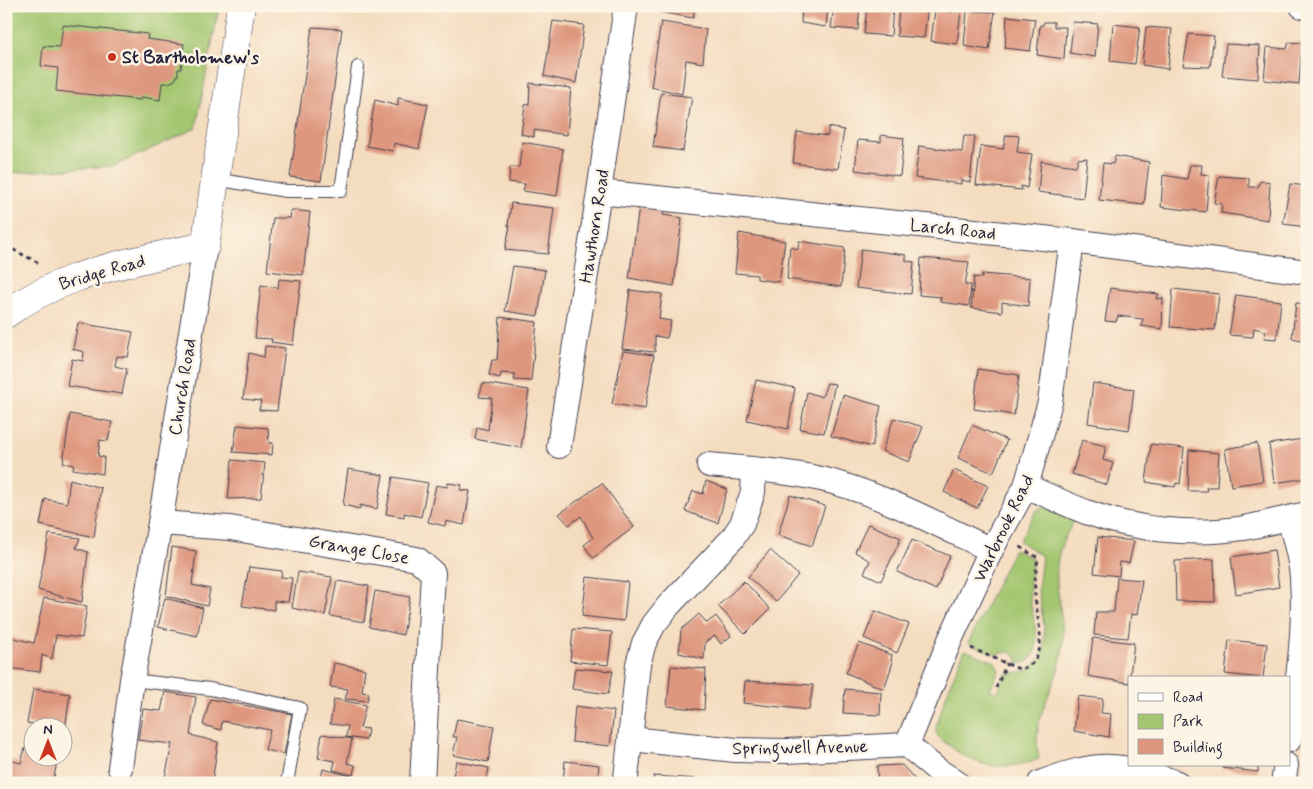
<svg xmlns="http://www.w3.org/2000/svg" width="1313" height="789" font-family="Mynerve,sans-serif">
<rect width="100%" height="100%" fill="#fcf5e5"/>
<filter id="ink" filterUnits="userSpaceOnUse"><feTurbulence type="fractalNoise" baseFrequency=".02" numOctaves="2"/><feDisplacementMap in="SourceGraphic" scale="10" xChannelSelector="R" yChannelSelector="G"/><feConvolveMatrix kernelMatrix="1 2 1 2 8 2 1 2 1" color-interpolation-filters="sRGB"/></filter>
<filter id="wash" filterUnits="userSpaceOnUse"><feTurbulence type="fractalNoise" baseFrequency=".0096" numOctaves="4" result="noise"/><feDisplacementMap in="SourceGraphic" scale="20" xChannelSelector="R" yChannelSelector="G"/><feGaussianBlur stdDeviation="1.12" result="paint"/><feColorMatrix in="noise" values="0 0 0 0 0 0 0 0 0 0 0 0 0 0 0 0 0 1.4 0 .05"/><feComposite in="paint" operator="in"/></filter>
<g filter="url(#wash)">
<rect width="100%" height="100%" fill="#f4dcbf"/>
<g fill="#a3c670" stroke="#627456">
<polygon points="6,6 219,6 196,128 114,166 6,173"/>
<path d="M 1045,506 L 1075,519 C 1069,530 1062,541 1059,554 C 1051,586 1067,620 1062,653 C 1056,692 1030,716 1039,759 C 1007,771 977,769 950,746 C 944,742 935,737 936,729 C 936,725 939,719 940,714 C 947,692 955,671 965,650 L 995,662 L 999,671 L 990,689 L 997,693 L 1006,674 L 1026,671 L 1032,667 L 1041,657 L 1044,650 L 1044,626 L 1038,589 L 1042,556 L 1019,541 L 1036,511 Z"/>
<path d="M 1014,549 L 1033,559 C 1031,571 1029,584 1030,597 C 1031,617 1050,661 1018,664 L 1017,657 L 1011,652 L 1001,653 L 997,655 L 968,643 Z"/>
</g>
<g id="blocks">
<g fill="#de967e">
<polygon points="661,6 695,6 693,18 660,12"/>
<polygon points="802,6 828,6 826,27 801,23"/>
<polygon points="834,6 860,6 858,30 831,28"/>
<polygon points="867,6 893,6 891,36 864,34"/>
<polygon points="899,6 928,6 924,38 897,36"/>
<polygon points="938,7 948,8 948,12 961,11 957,44 931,41 935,10 938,11"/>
<polygon points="967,11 995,12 989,50 964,46"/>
<polygon points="1007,16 1035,19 1030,51 1005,48"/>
<polygon points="553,21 584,25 576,83 544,76"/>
<polygon points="661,22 706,29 703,63 686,60 682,94 651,87"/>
<polygon points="1044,22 1054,22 1054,27 1066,27 1064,59 1037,55 1040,25 1043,25"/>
<polygon points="1073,22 1098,24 1095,57 1070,53"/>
<polygon points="1113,24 1140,27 1135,64 1110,61"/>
<polygon points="63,25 148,34 147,39 184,44 181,69 178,69 178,74 175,80 169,83 162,83 160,100 141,97 141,100 56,91 58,68 41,66 43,46 60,47"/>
<polygon points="312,27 342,29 321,181 290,177"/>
<polygon points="1146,27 1172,29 1168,69 1142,65"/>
<polygon points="1189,34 1214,36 1210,67 1183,66"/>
<polygon points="1289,42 1302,43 1299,84 1264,80 1267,47 1287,49"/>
<polygon points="1226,44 1260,46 1258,79 1222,76"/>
<polygon points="530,83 571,88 567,135 534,130 534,137 521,134 525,105 529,104"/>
<polygon points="661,93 692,97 683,151 653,147"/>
<polygon points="398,98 428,104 419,149 394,143 393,151 367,146 375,100 398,106"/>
<polygon points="828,127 844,130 838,169 793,163 797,132 828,136"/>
<polygon points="881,135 904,138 900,176 855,170 858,140 881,142"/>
<polygon points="1006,135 1019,136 1017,152 1032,154 1027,188 1021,186 1022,190 976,185 981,146 1003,149"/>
<polygon points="964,136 975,136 970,182 961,180 961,184 915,178 919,146 962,152"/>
<polygon points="522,142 563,149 557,196 523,191 525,184 509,182 510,167 519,167"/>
<polygon points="1115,156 1149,162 1144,205 1099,200 1103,163 1113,164"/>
<polygon points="1087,158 1083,198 1038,192 1041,161 1076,166 1078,159"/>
<polygon points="1190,165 1202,165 1201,174 1209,175 1206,212 1161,207 1163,175 1187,179"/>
<polygon points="1219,176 1249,178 1249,187 1258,187 1260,181 1270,182 1268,220 1221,213 1222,204 1214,203"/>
<polygon points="1290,184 1307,186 1307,227 1283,224"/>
<polygon points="511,203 554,208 548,254 505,250 510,226 508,226"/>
<polygon points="639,207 663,210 663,215 682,218 674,286 629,278"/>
<polygon points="291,210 310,212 303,275 267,271 273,218 290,218"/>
<polygon points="739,233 785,241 779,282 757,279 757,275 735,273"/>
<polygon points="799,241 845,248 841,287 787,279 790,247 798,249"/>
<polygon points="861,249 906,255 906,261 914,262 911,294 856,288"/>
<polygon points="921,258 969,262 965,285 971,285 969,306 940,302 941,297 919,295"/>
<polygon points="513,266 545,270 538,316 505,311"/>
<polygon points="982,274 1030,278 1028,306 1002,302 1002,312 971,308 974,277 982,278"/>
<polygon points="279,279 301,281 293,345 271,342 272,339 255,338 261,285 278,288"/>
<polygon points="1110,288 1159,294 1156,299 1163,298 1162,329 1141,326 1143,319 1118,316 1116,322 1105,321"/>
<polygon points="1173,289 1219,294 1215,330 1170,327"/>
<polygon points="630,290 662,294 659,319 671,321 667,338 655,336 655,352 622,349"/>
<polygon points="1236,295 1281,301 1277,339 1264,338 1266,331 1254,328 1253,337 1229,335"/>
<polygon points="1296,303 1307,304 1307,341 1292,338"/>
<polygon points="500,317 537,322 531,381 514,380 515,374 501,373 500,378 489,375 492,360 497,360"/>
<polygon points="78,323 133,332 128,357 117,356 115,366 127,369 122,394 67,386 72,359 83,361 84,352 73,349"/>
<polygon points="265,346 285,348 277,411 259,410 261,401 243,399 249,353 264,357"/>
<polygon points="623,351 654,355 645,409 612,404"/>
<polygon points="978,369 1019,375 1014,415 974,409"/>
<polygon points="756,380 795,388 788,429 747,420"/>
<polygon points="483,383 529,390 521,448 475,439 477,427 488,430 492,398 479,397"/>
<polygon points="827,383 835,384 824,433 800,429 807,392 822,397"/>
<polygon points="1093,383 1134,389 1129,430 1088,423"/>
<polygon points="843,395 881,406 872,447 831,436"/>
<polygon points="70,414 112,422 108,441 100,440 98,456 104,457 103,474 73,469 74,465 63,463"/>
<polygon points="894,418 923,427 909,462 882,451"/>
<polygon points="237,425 268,428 269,443 273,443 272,455 233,452"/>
<polygon points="972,425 1007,440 993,473 958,458"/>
<polygon points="1303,439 1307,464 1307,478 1274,483 1269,444"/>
<polygon points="1082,440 1106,446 1103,460 1113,463 1107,485 1072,474"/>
<polygon points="1257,443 1263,481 1231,486 1225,449"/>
<polygon points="1151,444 1184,448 1180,484 1176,483 1175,487 1146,482"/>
<polygon points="1189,450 1219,453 1217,487 1206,487 1207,491 1188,491"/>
<polygon points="232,460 265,463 261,498 228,499"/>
<polygon points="348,469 383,475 377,509 360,505 360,509 343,505"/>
<polygon points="954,470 988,486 977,508 944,492"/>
<polygon points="393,477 428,483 421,517 404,513 404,517 386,514"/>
<polygon points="70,479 101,488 94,537 40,525 45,499 67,503"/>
<polygon points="706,481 727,489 718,523 685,511 693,491 703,494"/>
<polygon points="448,483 462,485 460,490 470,491 464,525 446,521 445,526 428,522 436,485 447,487"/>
<polygon points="602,483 634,527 593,558 584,545 593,538 581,516 569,525 559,514"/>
<polygon points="790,495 825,506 812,546 778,535"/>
<polygon points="868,524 901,538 881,581 864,573 870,561 855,552"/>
<polygon points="49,534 80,538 76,548 88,552 82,602 38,590"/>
<polygon points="1098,537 1134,541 1129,563 1120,562 1119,576 1094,573"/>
<polygon points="912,540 950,556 936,590 897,572"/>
<polygon points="172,547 196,551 192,585 210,589 207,606 166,596"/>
<polygon points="770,550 798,575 776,602 748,577"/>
<polygon points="1274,550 1279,587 1236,594 1231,557"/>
<polygon points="1214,559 1215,602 1176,601 1175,561"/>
<polygon points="249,567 282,571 281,577 292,578 288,602 274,601 274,610 242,606"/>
<polygon points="298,572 332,577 325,615 292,608"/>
<polygon points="587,577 628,582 624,621 582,616"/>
<polygon points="1117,578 1142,580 1137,615 1131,614 1128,638 1094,635 1096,612 1114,612"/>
<polygon points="337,581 369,586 364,622 330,616"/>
<polygon points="744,581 770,609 745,634 718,606"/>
<polygon points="375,591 410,597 403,635 369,627"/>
<polygon points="44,598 87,606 82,638 56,635 52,659 42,655 40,672 6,668 6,636 34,643"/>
<polygon points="165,598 203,608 197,636 158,627"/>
<polygon points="875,611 909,624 897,653 864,638"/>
<polygon points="699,614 707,623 716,616 731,636 721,644 715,636 705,642 704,659 679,653 681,630"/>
<polygon points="573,629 612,632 608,665 570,661"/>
<polygon points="1093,638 1134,643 1129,683 1088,676"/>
<polygon points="1229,640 1267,644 1263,678 1225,674"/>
<polygon points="859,643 892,655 891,660 893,662 884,689 846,673"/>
<polygon points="334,663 365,669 362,692 369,693 367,701 345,699 348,689 330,687"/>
<polygon points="671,666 706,669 704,710 667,706"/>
<polygon points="575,668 613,671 608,694 572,689"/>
<polygon points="745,681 813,685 809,710 743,703"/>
<polygon points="33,689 70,694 65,730 62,730 62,726 47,726 27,723"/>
<polygon points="845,689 881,692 880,715 843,713"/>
<polygon points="165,692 196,697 190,735 218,742 212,783 164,783 172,744 138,740 143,709 161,711"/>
<polygon points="1078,696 1103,699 1101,713 1111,714 1109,737 1074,731"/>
<polygon points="210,699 292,714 284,754 265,750 270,730 222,721 221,730 203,725"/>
<polygon points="334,699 366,705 360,728 368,729 366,740 346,737 348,726 330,724"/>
<polygon points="575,706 614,711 610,746 572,742"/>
<polygon points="457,719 494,726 488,762 453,755 457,737 453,737"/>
<polygon points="322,734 352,739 347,763 355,765 353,775 333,770 335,761 318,758"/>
<polygon points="25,748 32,749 32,756 58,756 53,783 6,783 8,760 21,763"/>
<polygon points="456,761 489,768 486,783 448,783 449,778 453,777"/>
<polygon points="565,761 599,765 597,783 563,782"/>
<polygon points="902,765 918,783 878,783 877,766"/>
<polygon points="1223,765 1258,765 1258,772 1223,768"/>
<polygon points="323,769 351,776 350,783 320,783"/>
<polygon points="654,776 697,779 696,783 653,783"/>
<polygon points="709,780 733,781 733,783 709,783"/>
</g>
</g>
</g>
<g filter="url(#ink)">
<use href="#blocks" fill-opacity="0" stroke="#423e4f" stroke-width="1"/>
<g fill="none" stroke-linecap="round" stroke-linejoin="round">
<g stroke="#423e4f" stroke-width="14">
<g id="lane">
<polyline points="215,179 286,191 341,191 358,67"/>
<polyline points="132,680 210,689 300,708 287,783"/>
</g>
</g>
<g stroke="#423e4f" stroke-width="26">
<g id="street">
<polyline points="1302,6 1307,7"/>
<polyline points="599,192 1072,241 1307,272"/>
<polyline points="559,446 599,192 626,6"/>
<path d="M 709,465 C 750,469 793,471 833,482 C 889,498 939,525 991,550"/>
<path d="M 1026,486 C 1046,495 1066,504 1086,512 C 1135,530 1192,536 1244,528 C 1265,524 1286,518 1307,514"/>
<path d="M 1289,518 C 1294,537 1301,558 1302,578 C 1306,632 1297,687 1289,740"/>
<polyline points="160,523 230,528 417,559 433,573 422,783"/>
<polyline points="631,739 736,750 787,751 907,745 936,769 957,783"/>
<polyline points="907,745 950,640 991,550 1026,486 1050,402 1072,241"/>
<polyline points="120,768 132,680 160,523 205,247"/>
<polyline points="626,778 638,664 644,643 654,624 669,605 732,539 742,524 753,492 754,470"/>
<path d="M 1040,783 C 1097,761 1120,762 1177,783"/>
<polyline points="1283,783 1286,765"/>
</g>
</g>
<g stroke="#423e4f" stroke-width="29">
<path id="secondary" d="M 6,314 C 48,283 98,269 148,258 C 167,254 186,249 205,247 L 241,6"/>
</g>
<g stroke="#423e4f" stroke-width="3" stroke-dasharray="4 4" stroke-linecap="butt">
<polyline points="6,246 41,264"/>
<path d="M 971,648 L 1019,669 C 1054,664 1035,615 1035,593 C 1034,581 1036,570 1038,558 L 1020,547"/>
<polyline points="996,688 1007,663"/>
</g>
<use href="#lane" stroke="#fff" stroke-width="12"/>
<use href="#street" stroke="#fff" stroke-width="24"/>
<use href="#secondary" stroke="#fff" stroke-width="28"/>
</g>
</g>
<circle fill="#c8321e" stroke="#fcf5e5" stroke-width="2" cx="112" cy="57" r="5"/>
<g text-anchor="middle" stroke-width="5" stroke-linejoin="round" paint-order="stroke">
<g font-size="18" font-weight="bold" fill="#22223b" stroke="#fcf5e5" text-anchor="start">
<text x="122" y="63">St Bartholomew's</text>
</g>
<g font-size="18" fill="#22223b" stroke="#fcf5e5">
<text transform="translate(594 226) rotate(-81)" y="6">Hawthorn Road</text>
<text transform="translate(953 229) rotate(6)" y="6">Larch Road</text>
<text transform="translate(102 272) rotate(-16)" y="6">Bridge Road</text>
<text transform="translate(182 387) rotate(-81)" y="6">Church Road</text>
<text transform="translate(1003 528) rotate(-64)" y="6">Warbrook Road</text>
<text transform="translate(359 549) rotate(10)" y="6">Grange Close</text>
<text transform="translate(800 747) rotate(-1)" y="6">Springwell Avenue</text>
</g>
</g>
<rect width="1313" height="789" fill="none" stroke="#fcf5e5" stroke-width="25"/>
<rect x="1128" y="676" width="162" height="90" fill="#fcf5e5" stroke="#a5a1a1"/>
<rect x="1138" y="693" width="25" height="8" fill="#ffffff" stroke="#a5a1a1"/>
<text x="1173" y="702" font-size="15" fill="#22223b">Road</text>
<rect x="1138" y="714" width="25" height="15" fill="#a3c670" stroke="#a5a1a1"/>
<text x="1173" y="726" font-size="15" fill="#22223b">Park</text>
<rect x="1138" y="739" width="25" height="15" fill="#de967e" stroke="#a5a1a1"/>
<text x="1173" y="752" font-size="15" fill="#22223b">Building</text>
<g transform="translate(48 742)"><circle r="24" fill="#fcf5e5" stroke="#a5a1a1"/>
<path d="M0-4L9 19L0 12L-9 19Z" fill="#c8321e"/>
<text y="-8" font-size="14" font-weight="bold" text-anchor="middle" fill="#22223b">N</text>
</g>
</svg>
